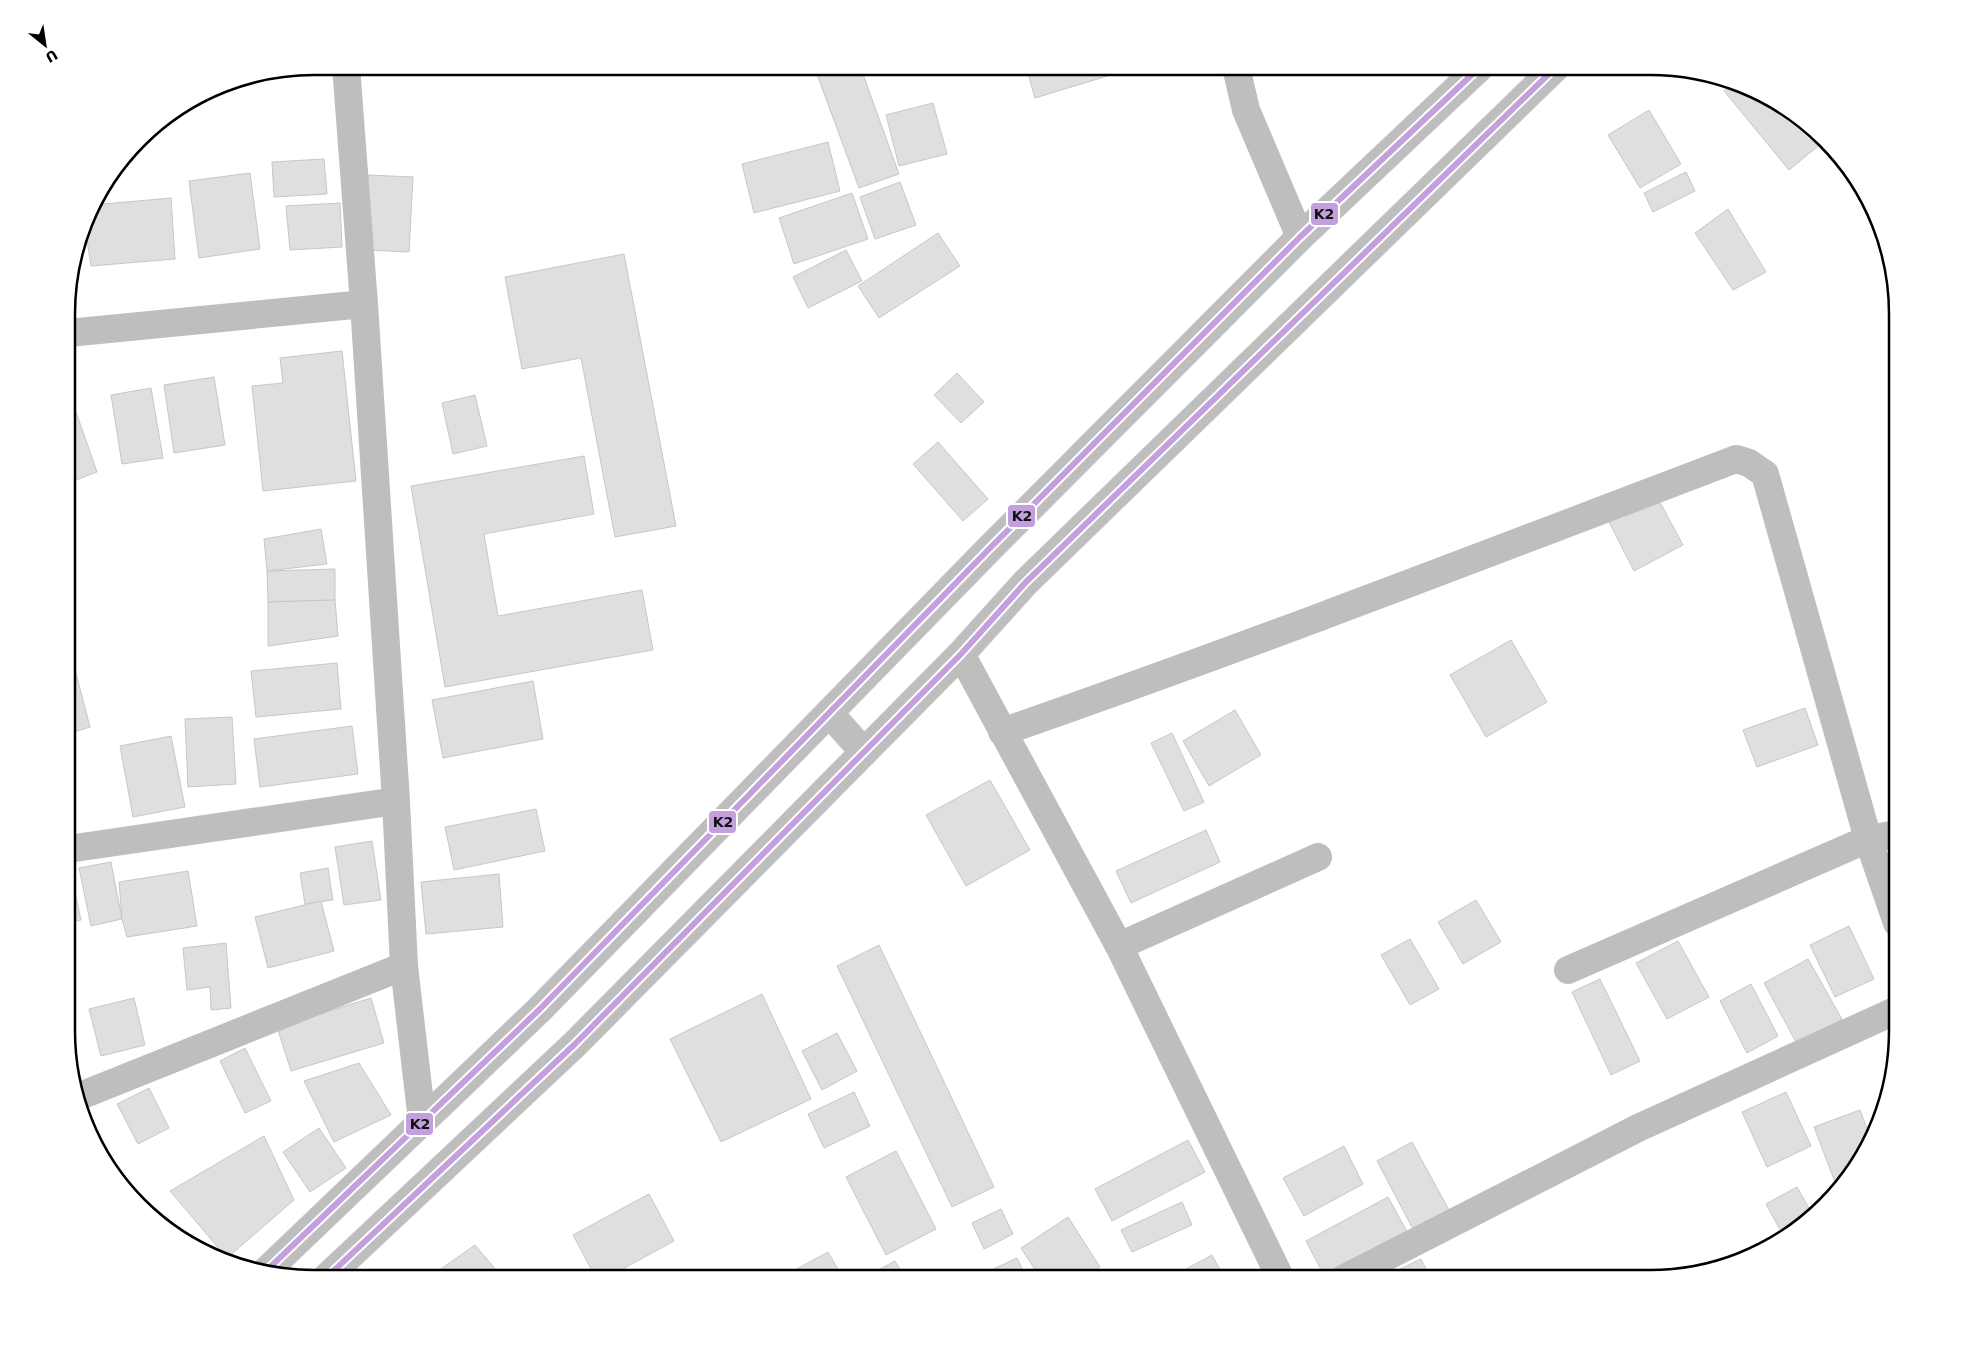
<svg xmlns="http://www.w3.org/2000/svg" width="1964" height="1345" font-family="'DejaVu Sans',sans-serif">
<rect width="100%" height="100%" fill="#fff"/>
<g fill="#dfdfdf" stroke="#c7c7c7">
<polygon points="814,66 860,66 899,174 859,188"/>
<polygon points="1026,67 1137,67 1035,98"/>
<polygon points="248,79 249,82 217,87 219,85"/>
<polygon points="1735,82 1801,117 1823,142 1789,170 1724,91"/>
<polygon points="933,103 947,154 899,166 886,115"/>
<polygon points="1649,110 1681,164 1640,188 1608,135"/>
<polygon points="828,142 840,191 754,213 742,164"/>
<polygon points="324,159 327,194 274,197 272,162"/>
<polygon points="1686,172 1695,191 1653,212 1644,193"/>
<polygon points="250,173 260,249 199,258 189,181"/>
<polygon points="368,175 413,177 409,252 364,250"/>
<polygon points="900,182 916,225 875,239 860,197"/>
<polygon points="852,193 868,239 794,264 779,218"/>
<polygon points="171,198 175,259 91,266 85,226 92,205"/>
<polygon points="340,203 342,247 290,250 286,206"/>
<polygon points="1728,209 1766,272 1733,290 1695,233"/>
<polygon points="938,233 960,266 879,318 858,286"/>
<polygon points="846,250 862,281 808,308 793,277"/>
<polygon points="624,254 676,526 615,537 581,358 522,369 505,277"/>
<polygon points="342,351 356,481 263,491 252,386 283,383 280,358"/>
<polygon points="957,373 984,402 961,423 934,395"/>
<polygon points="214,377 225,445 174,453 164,385"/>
<polygon points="151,388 163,458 122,464 111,395"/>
<polygon points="475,395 487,446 453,454 442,403"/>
<polygon points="76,412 97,472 68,483 68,414"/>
<polygon points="938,442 988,499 963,521 913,464"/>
<polygon points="584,456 594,514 484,534 498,616 642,590 653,650 445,687 411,486"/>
<polygon points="1655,493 1683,545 1634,571 1607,518"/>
<polygon points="321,529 327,564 267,571 264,539"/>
<polygon points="335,569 335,600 268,602 267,571"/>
<polygon points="335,600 338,636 268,646 268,602"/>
<polygon points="1511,640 1547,702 1486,737 1450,675"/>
<polygon points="68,643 90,727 68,734"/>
<polygon points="337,663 341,709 256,717 251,671"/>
<polygon points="533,681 543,739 443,758 432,700"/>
<polygon points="1805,708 1818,745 1757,767 1743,730"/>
<polygon points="1235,710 1261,755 1209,786 1183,741"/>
<polygon points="232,717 236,784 188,787 185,719"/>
<polygon points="352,726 358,774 260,787 254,739"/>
<polygon points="1172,733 1204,802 1184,811 1151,743"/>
<polygon points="171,736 185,807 133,817 120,746"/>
<polygon points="990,780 1030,850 966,886 926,815"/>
<polygon points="536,809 545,851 454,870 445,827"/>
<polygon points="1206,830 1220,862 1131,903 1116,871"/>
<polygon points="372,841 381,900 344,905 335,847"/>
<polygon points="111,862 122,919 91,926 79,868"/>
<polygon points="328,868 333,900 305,904 300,873"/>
<polygon points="70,869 81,920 68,923 68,870"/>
<polygon points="188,871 197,926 127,937 122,919 119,882"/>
<polygon points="499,874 503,927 426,934 421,882"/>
<polygon points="1476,900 1501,942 1463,964 1438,922"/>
<polygon points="321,901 334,951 268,968 255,917"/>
<polygon points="1849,926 1874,979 1835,997 1810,945"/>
<polygon points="1410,939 1439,989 1410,1005 1381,955"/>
<polygon points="1678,941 1709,997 1667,1019 1636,963"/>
<polygon points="226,943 231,1008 211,1010 210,987 187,990 183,948"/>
<polygon points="879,945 994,1187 952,1207 837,966"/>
<polygon points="1808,959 1842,1019 1797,1044 1764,983"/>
<polygon points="1600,979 1640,1061 1611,1075 1572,992"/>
<polygon points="1751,984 1778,1036 1747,1053 1720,1001"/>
<polygon points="762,994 811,1099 721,1142 670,1039"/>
<polygon points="134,998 145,1045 101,1056 89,1009"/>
<polygon points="371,998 384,1043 291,1071 277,1027"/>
<polygon points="837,1033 857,1071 822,1090 802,1051"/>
<polygon points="68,1039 82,1081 75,1083 68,1063"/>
<polygon points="245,1048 271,1101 245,1113 220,1061"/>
<polygon points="359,1063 391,1115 334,1142 304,1081"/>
<polygon points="149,1088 169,1128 138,1144 117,1104"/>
<polygon points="854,1092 870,1126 824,1148 808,1114"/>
<polygon points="1786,1092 1811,1146 1767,1167 1742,1112"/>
<polygon points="1860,1110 1870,1137 1847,1182 1838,1190 1814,1127"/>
<polygon points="319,1128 346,1168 310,1192 283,1152"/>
<polygon points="264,1136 294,1200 227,1258 170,1191"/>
<polygon points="1188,1140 1205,1172 1112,1221 1095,1189"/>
<polygon points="1412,1142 1450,1212 1414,1231 1377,1161"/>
<polygon points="1344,1146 1363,1184 1304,1216 1283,1178"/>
<polygon points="896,1151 936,1229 886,1255 846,1177"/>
<polygon points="1797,1187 1814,1217 1784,1237 1766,1204"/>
<polygon points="649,1194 674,1241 606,1278 596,1278 573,1235"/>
<polygon points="1388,1197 1410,1237 1330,1279 1326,1279 1306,1241"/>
<polygon points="1182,1202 1192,1225 1132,1252 1121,1230"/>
<polygon points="1001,1209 1013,1234 984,1249 972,1223"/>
<polygon points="1068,1217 1100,1267 1083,1279 1041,1279 1021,1248"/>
<polygon points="475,1245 503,1278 428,1278"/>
<polygon points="828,1252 843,1278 780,1278"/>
<polygon points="1212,1255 1225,1279 1174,1279 1173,1276"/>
<polygon points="1017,1258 1027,1279 974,1278"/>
<polygon points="1421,1259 1431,1279 1379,1279"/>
<polygon points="895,1261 905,1278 863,1278"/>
</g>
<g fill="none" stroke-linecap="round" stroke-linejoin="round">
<g stroke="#dbdbdb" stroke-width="29">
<g id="highway">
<polyline points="829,713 864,752"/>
<polyline points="265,1272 540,1009 990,548 1300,237 1480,67"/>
<polyline points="326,1278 575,1044 961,654 1025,583 1556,67"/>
</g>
</g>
<g stroke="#bebebe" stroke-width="28">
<polyline points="346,66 364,304 396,801 404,966 422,1121"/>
<polyline points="1236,67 1246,110 1300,237"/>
<polyline points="68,333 364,304"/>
<polyline points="961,654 1119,946 1281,1279"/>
<path d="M 1002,732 C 1249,646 1492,552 1736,459 L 1749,463 L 1765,474 L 1868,839 L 1897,923"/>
<polyline points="68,849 396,801"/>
<polyline points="1119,946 1318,857"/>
<polyline points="1568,970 1868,839 1897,834"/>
<polyline points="80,1096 404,966"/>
<polyline points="1343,1279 1638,1128 1897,1010"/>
</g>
<use href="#highway" stroke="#bebebe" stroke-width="28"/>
<g stroke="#fff" stroke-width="10">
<g id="bus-1">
<polyline points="265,1272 540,1009 990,548 1300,237 1480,67"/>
<polyline points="326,1278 575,1044 961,654 1025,583 1556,67"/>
</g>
</g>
<use href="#bus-1" stroke="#c3a0dd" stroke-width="6"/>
</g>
<path d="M0 0H1964V1345H0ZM314 75H1650A239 239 0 0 1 1889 314V1031A239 239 0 0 1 1650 1270H314A239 239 0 0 1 75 1031V314A239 239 0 0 1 314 75Z" fill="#fff" fill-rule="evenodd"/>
<path fill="none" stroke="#000" stroke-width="2.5" d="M314 75H1650A239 239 0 0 1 1889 314V1031A239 239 0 0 1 1650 1270H314A239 239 0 0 1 75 1031V314A239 239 0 0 1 314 75Z"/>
<g stroke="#fff" stroke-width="2">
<rect x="1310" y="202" width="29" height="24" rx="5" fill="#c3a0dd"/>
<rect x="1007" y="504" width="29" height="24" rx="5" fill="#c3a0dd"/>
<rect x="708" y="810" width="29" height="24" rx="5" fill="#c3a0dd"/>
<rect x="405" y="1112" width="29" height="24" rx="5" fill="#c3a0dd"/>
</g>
<g font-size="14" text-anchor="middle" font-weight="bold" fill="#111">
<text x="1324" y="219">K2</text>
<text x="1022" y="521">K2</text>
<text x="723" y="827">K2</text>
<text x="420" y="1129">K2</text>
</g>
<g transform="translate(45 45) rotate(150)" stroke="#ffffff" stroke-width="4" paint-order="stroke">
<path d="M0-4L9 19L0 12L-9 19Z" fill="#000000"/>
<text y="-8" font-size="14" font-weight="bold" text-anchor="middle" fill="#000000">U</text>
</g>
</svg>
